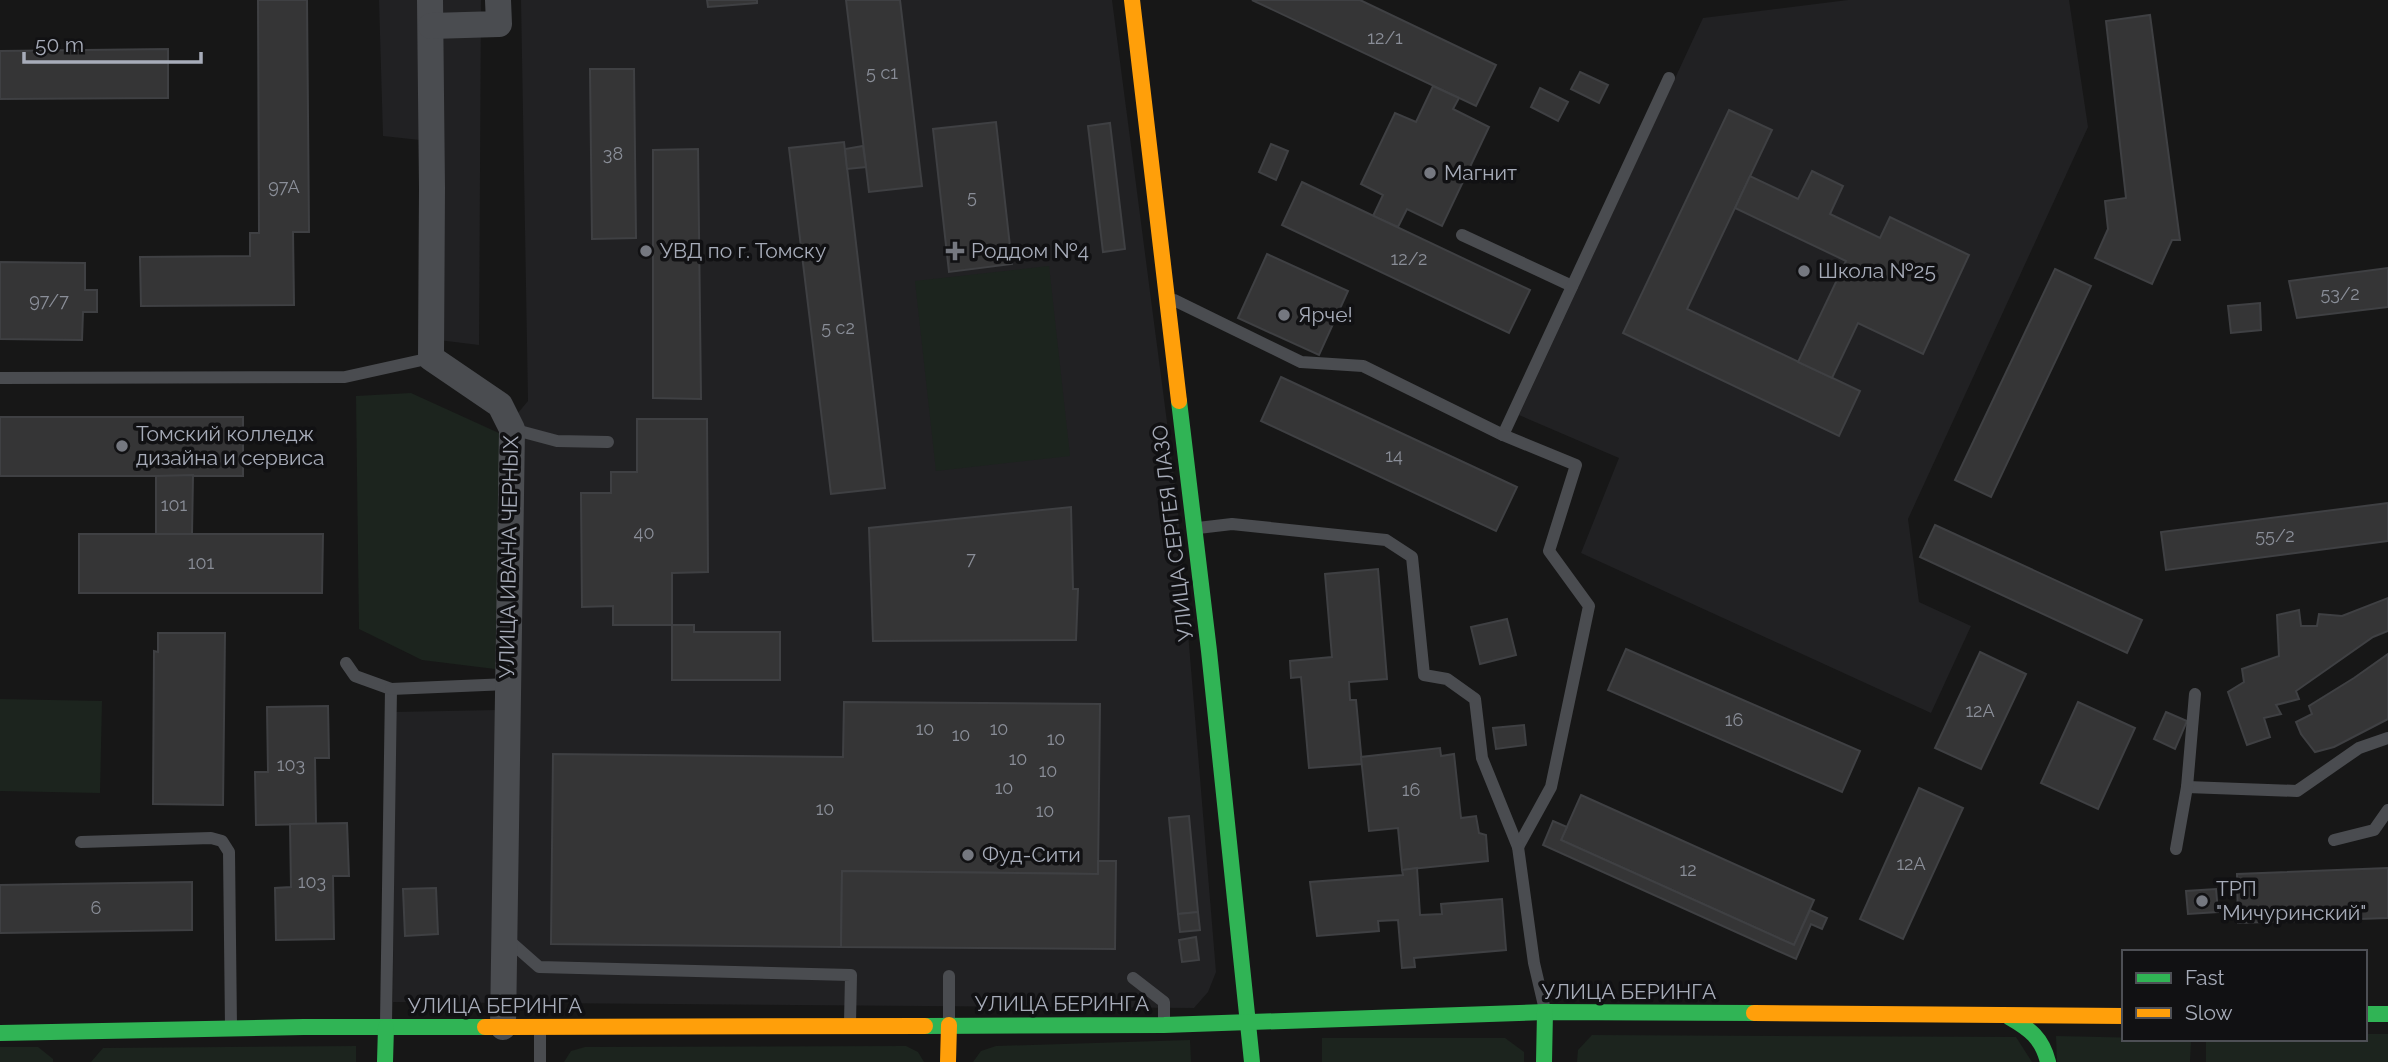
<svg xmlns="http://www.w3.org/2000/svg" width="2388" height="1062" font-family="Raleway,sans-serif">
<rect width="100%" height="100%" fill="#171717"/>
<g fill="#212123">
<polygon points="379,0 481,0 479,345 422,338 420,140 383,136"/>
<polygon points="521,0 1112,0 1177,499 1216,972 1208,992 1194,1008 393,1002 394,712 498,710 506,427 528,401"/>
<polygon points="1848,0 2069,0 2088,127 1908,519 1919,602 1971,626 1931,713 1581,553 1619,458 1519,415 1703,18"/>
</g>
<g fill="#1c241e">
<polygon points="1049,266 1070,456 936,471 915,281"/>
<polygon points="411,393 501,434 495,669 422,660 359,629 356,396"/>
<polygon points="0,699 102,701 100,793 0,791"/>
<polygon points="2365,1034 2388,1034 2388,1062 2206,1062 2206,1039 2365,1039"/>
<polygon points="1592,1035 2016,1037 2032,1062 1577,1062 1578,1050"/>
<polygon points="2056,1036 2191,1039 2190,1062 2057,1062"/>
<polygon points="1322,1038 1505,1038 1524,1052 1524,1062 1322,1062"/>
<polygon points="1190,1040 1191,1062 973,1062 981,1051 996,1046"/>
<polygon points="356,1046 356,1062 91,1062 103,1048"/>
<polygon points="906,1046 918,1052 924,1062 564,1062 571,1051 585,1047"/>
<polygon points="0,1047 38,1047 53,1059 53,1062 0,1062"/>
</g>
<g fill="#353536" stroke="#3f4043" stroke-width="2">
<polygon points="258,0 307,0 309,232 293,232 294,305 141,306 140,257 250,256 250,233 259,233"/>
<polygon points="707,0 757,0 757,3 708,7"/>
<polygon points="846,0 900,0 922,186 869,192"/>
<polygon points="1252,0 1360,0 1496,65 1476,106"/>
<polygon points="2150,15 2180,240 2172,240 2152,284 2095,258 2108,229 2105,201 2126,198 2106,21"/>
<polygon points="168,49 168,98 0,99 0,51"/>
<polygon points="590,69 634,69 636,238 592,239"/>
<polygon points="1580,72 1608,85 1599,103 1571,89"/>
<polygon points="1433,86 1459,98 1453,109 1489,127 1442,226 1407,209 1398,227 1373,216 1383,195 1361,184 1395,113 1416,122"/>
<polygon points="1540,88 1568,102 1558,121 1531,107"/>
<polygon points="1729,110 1772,130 1687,309 1860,391 1839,436 1623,333"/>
<polygon points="996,122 1012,264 949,272 933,129"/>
<polygon points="1110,123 1125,249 1103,252 1088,126"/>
<polygon points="844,142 885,488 831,494 789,148"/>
<polygon points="1271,144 1288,151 1276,180 1259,172"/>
<polygon points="863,146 866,167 847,169 845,149"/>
<polygon points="698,149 701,399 653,398 653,150"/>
<polygon points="1812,171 1843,186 1830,214 1880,238 1890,217 1969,255 1923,354 1858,323 1832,378 1798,362 1846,261 1735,208 1750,176 1798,199"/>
<polygon points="1302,182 1530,290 1509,333 1282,225"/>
<polygon points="1267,254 1348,291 1319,355 1238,318"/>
<polygon points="0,262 85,263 85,290 97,290 97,312 83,312 82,340 0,339"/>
<polygon points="2388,268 2388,307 2297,318 2289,281"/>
<polygon points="2055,269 2091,286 1991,497 1955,480"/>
<polygon points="2260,303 2261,330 2231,333 2228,306"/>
<polygon points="1281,377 1517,487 1496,531 1261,421"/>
<rect x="0" y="417" width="243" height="59"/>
<polygon points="637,419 707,419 708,572 672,573 672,625 613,625 613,606 582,607 581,493 611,493 611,472 637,472"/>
<polygon points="193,475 192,534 156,534 156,476"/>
<polygon points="2388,503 2388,541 2166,570 2161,532"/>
<polygon points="1071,507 1073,589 1078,589 1076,640 873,641 869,528"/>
<polygon points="1935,525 2142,620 2127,653 1920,557"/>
<polygon points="79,534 323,534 322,593 79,593"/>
<polygon points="1378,569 1387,679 1349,682 1350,700 1356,700 1362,764 1309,768 1301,677 1291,678 1290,661 1332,657 1325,574"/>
<polygon points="2388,598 2388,631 2373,637 2296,691 2299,699 2276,705 2281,714 2264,718 2270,737 2247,745 2228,692 2244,682 2242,669 2279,656 2277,615 2299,610 2301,626 2317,626 2319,614 2342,616"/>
<polygon points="1507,619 1516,655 1480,664 1471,627"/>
<polygon points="672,625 694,625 694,632 780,632 780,680 672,680"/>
<polygon points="158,633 225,633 223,805 153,804 154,651 158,652"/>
<polygon points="1626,649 1860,751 1842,792 1608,690"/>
<polygon points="1980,652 2026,674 1981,769 1935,748"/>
<polygon points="2388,654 2388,719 2334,747 2315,752 2301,734 2296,722 2312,714 2309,706 2354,678"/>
<polygon points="844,702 1100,704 1098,874 842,871 841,947 551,944 553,754 843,757"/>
<polygon points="2078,702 2135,728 2098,809 2041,783"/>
<polygon points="328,706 329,758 315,758 316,824 256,825 255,772 268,772 267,707"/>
<polygon points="2166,712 2187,721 2175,749 2154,739"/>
<polygon points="1524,725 1526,745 1496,749 1493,728"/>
<polygon points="1440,748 1441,756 1454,754 1461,818 1476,816 1479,833 1486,835 1488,861 1402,870 1398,828 1369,831 1361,757"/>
<polygon points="1919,788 1963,808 1903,939 1860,919"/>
<polygon points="1581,795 1814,900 1794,945 1561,840"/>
<polygon points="1189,816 1198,912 1178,914 1169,818"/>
<polygon points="1553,821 1567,827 1561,840 1794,945 1810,910 1827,918 1822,929 1811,924 1796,959 1543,845"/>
<polygon points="347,823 349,876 333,876 334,939 276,940 275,888 291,887 290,824"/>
<polygon points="1098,861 1116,861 1115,949 841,947 842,871 1098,874"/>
<polygon points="1417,868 1420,915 1442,914 1441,904 1502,899 1506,950 1414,958 1415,967 1402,968 1398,920 1378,921 1379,931 1317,936 1310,882 1403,875 1402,870"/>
<polygon points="2388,868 2388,918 2238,923 2237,874"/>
<polygon points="192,882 192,930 0,933 0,885"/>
<polygon points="436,888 438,934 405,936 403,889"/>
<polygon points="2216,889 2218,912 2188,914 2186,891"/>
<polygon points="1198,912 1200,930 1180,932 1178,914"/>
<polygon points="1196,937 1199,960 1182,962 1179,940"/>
</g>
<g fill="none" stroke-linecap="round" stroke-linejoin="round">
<g stroke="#4a4c50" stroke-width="12">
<polyline points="1462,235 1572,286"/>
<polyline points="1174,300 1301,362 1363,366 1503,435 1669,78"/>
<polyline points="0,378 345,377 431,358"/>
<polyline points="512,429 557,441 608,442"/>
<polyline points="1503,435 1576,465 1549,551 1589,606 1551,787 1518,847"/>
<polyline points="1198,528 1232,524 1386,540 1412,557 1424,675 1447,679 1475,699 1482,758 1518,847 1534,963 1545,1010"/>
<polyline points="346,663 355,676 391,689 386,1023"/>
<polyline points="391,689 508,684"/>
<polyline points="2187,787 2297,791 2359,748 2388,738"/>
<polyline points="2334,840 2374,830 2388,810"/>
<polyline points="81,842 211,838 222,841 229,852 231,1027"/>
<polyline points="2176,849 2187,787 2195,694"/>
<polyline points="505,937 539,967 851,975 850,1023"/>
<polyline points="1133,978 1164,1002 1164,1021"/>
<polyline points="949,1022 949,976"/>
<polyline points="540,1031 540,1062"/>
</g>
<g stroke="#4a4c50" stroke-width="26">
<polyline points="430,0 432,188 431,358 500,405 512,429 503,1027"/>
<polyline points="431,26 499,24 498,0"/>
</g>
<g stroke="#30b455" stroke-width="16">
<polyline points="1179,401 1209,651 1252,1062"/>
<polyline points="2365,1014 2388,1014"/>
<path d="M 2009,1017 C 2030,1029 2042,1038 2048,1062"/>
<polyline points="925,1026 1164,1025 1545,1012 1754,1013"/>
<polyline points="0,1033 304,1027 485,1027"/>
<polyline points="385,1062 386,1027"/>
<polyline points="1544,1062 1545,1012"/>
</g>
<g stroke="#ff9f0a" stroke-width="16">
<polyline points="1132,0 1179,401"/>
<polyline points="1754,1013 2124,1016"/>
<polyline points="485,1027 925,1026"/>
<polyline points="948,1062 949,1025"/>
</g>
</g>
<g fill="#757880" stroke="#111113" stroke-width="2.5">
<circle cx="1430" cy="173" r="7"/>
<circle cx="646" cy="251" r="7"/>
<path d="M951.5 240.5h7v7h7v7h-7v7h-7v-7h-7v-7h7z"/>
<circle cx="1804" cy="271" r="7"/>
<circle cx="1284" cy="315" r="7"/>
<circle cx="122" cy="446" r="7"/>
<circle cx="968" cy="855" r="7"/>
<circle cx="2202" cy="901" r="7"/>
</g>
<g text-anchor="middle" stroke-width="7" stroke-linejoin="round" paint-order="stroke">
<g font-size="18" fill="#8a8e98">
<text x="1385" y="44">12/1</text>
<text x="882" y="79">5 с1</text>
<text x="613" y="160">38</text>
<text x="284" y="193">97А</text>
<text x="972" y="203">5</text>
<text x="1409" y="265">12/2</text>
<text x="2340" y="300">53/2</text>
<text x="49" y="307">97/7</text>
<text x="838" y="334">5 с2</text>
<text x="1394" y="462">14</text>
<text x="174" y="511">101</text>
<text x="644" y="539">40</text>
<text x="2275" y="542">55/2</text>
<text x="971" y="565">7</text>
<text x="201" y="569">101</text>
<text x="1980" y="717">12А</text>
<text x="1734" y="726">16</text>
<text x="925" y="735">10</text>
<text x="999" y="735">10</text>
<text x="961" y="741">10</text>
<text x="1056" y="745">10</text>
<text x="1018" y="765">10</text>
<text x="291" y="771">103</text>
<text x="1048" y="777">10</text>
<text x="1004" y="794">10</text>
<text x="1411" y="796">16</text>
<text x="825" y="815">10</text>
<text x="1045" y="817">10</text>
<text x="1911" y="870">12А</text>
<text x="1688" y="876">12</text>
<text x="312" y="888">103</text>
<text x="96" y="914">6</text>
</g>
<g font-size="21" fill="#a7acb9" stroke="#111113" text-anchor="start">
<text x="1444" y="180">Магнит</text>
<text x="660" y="258">УВД по г. Томску</text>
<text x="971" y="258">Роддом №4</text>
<text x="1818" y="278">Школа №25</text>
<text x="1298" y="322">Ярче!</text>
<text x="136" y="441">Томский колледж<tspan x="136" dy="24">дизайна и сервиса</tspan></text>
<text x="982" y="862">Фуд-Сити</text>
<text x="2216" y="896">ТРП<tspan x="2216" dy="24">"Мичуринский"</tspan></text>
</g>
<g font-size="21" fill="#a7acb9" stroke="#111113">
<text transform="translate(1173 533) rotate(-97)" y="7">УЛИЦА СЕРГЕЯ ЛАЗО</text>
<text transform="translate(509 557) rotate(-89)" y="7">УЛИЦА ИВАНА ЧЕРНЫХ</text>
<text x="1629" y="999">УЛИЦА БЕРИНГА</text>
<text x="1062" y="1011">УЛИЦА БЕРИНГА</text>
<text x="495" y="1013">УЛИЦА БЕРИНГА</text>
</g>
</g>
<rect x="2122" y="950" width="245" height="91" fill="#111113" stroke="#4d4f55" stroke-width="2"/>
<rect x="2136" y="973" width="35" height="10" fill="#30b455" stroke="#4d4f55" stroke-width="2"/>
<text x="2185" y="985" font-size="21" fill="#a7acb9">Fast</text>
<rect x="2136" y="1008" width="35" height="10" fill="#ff9f0a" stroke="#4d4f55" stroke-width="2"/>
<text x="2185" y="1020" font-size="21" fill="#a7acb9">Slow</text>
<path d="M24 52v10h177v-10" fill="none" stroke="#a7acb9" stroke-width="3.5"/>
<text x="35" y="52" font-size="21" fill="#a7acb9" stroke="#111113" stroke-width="5" paint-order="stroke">50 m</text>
</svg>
